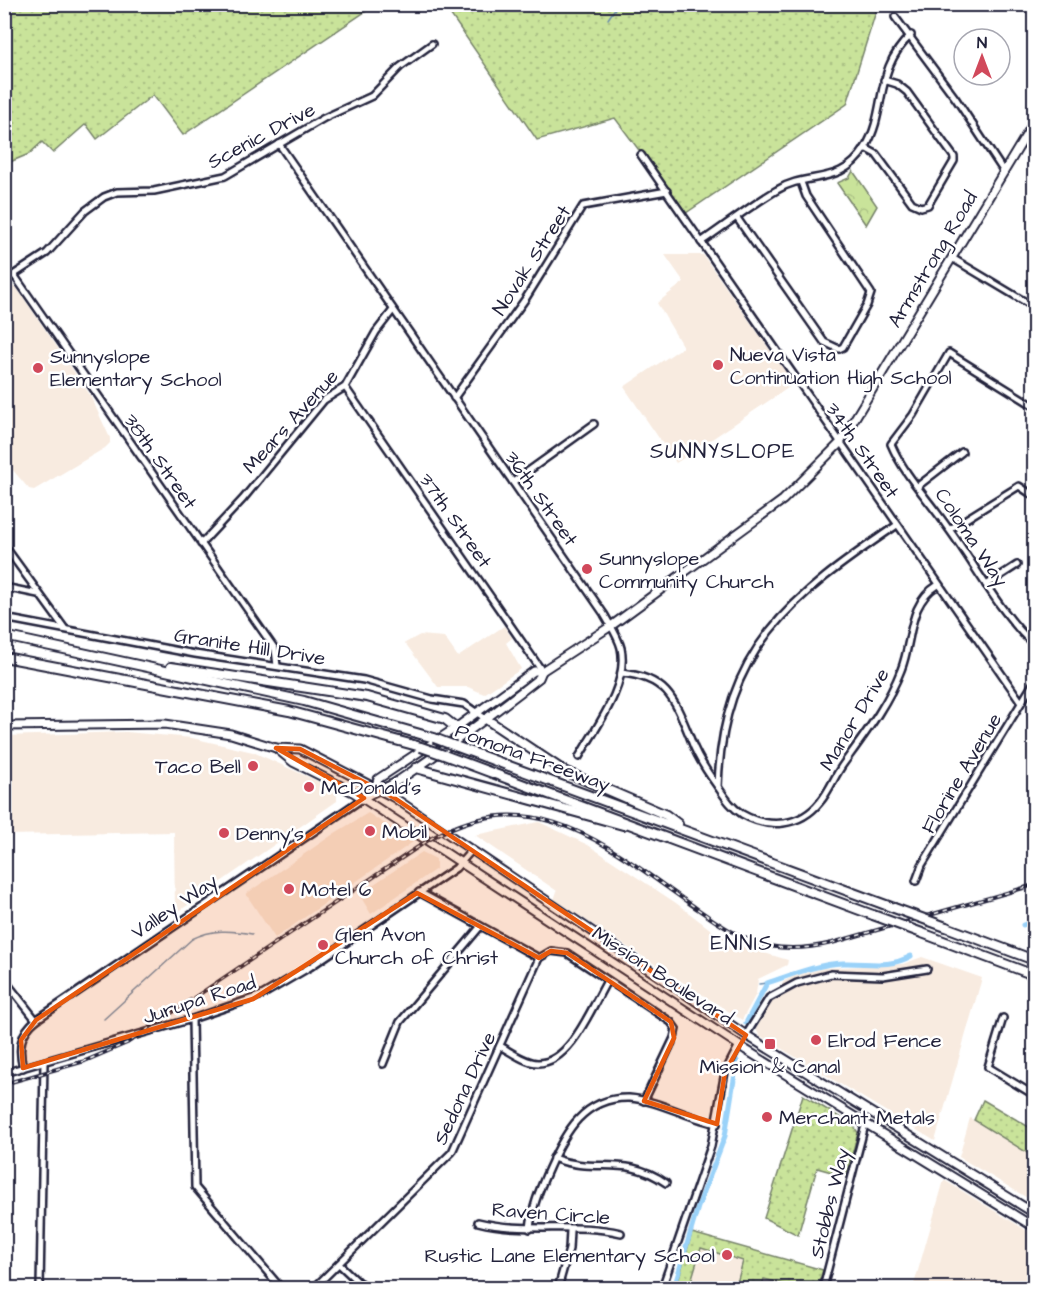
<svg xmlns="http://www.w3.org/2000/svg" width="1039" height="1293" font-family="'Architects Daughter',sans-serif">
<defs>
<pattern id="grass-dots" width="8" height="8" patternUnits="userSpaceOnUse" patternTransform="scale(1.5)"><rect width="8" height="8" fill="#c9e39a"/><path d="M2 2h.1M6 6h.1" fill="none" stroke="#acc286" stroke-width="1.8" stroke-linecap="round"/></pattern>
<pattern id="park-crowns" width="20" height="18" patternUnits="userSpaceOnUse" patternTransform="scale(1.5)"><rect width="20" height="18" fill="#c9e39a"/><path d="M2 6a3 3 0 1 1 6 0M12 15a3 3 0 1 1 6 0" fill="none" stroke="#acc286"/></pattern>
</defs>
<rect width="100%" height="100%" fill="#fff"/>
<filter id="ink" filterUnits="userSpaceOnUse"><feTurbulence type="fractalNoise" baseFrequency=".0167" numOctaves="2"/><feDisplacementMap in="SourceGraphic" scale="12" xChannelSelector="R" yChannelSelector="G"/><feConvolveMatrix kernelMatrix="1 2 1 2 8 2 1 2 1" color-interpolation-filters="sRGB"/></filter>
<g filter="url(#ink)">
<g fill="#f8ebe0">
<polygon points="665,255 703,255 794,384 676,463 624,387 683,347 657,303 684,282"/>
<polygon points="9,286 16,287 90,395 110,438 110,443 105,448 34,490 29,489 5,461 4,289"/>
<polygon points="504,626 512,638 506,643 521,669 484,694 468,687 438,687 405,643 420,635 444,637 458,657"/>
<polygon points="126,732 192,738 253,752 337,790 337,801 175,914 174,832 5,835 5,736"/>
<polygon points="368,813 413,842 275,938 246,894 335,833"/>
<polygon points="539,822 588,845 676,903 714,932 744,947 788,960 787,965 758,979 756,994 742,1020 554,900 557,891 475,835"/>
<polygon points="422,852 436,859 436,869 371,914 359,894"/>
<polygon points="922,957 982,978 935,1141 759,1035 756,1029 784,981 794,976 823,968 903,964"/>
<polygon points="970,1118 1034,1157 1034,1202 959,1157"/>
<polygon points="944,1180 1034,1235 1034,1288 913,1288"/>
<polygon points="692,1233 823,1270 817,1288 676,1288"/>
</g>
<g fill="url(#grass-dots)" stroke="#76826a" stroke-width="1.5">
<polygon points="5,4 375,4 375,5 183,135 153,95 97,139 86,124 53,153 42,142 29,154 5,164"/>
<polygon points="444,5 878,5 847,104 686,213 615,118 537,140"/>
<polygon points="803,1095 854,1126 858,1133 846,1176 817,1168 798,1235 764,1218"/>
<polygon points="983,1100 1034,1130 1034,1157 974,1120"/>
<polygon points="692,1233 823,1270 817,1288 786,1288 787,1285 764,1279 761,1288 737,1283 743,1261 701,1248 689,1288 676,1288"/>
</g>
<polygon fill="url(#park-crowns)" stroke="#76826a" stroke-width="1.5" points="853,171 877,206 866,225 837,183 849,178"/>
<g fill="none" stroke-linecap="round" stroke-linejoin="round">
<g stroke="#6a8cad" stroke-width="1.5">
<polyline points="608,19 618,4"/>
<polyline points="759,984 767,983"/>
<path d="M 104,1019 L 192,939 C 212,929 230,930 252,934"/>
</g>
<g stroke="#9ad2f9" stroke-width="5">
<polyline points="1023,925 1034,921"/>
<path d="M 746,1023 L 767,983 C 791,975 817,964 843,963 C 868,962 888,969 911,956"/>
<polyline points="674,1288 698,1207 725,1136 737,1061"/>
</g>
<g stroke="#22223b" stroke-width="10">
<g id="minor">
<polyline points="895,17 956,99 1004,172"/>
<path d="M 279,144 L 604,614 C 610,625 618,636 621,648 C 629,685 596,727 579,757"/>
<polyline points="865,148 876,154 912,203 921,207 928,205 954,161 954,157 907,92 897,84 884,80"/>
<polyline points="641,155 1021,702"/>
<polyline points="737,218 824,342 839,349 843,347 867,305 871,293 806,196 801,182"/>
<path d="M 701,242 C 726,225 750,206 777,190 C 807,171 841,187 865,148 C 888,110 873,70 911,35"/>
<polyline points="952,258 1034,307"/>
<polyline points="14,275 275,649 277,666"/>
<polyline points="4,281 47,253 85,211 104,197 117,192 154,191 225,176 324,118 372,96 400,67 432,44"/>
<polyline points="345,387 542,671"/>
<polyline points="454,398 526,298 583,206 667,191"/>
<polyline points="513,482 594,424"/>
<polyline points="918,486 962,452"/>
<polyline points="950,529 1019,486 1034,496"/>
<polyline points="201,544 243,499 324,400 345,387 376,332 393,310"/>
<polyline points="4,545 65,629"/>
<polyline points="986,585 1017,565"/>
<polyline points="4,587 38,594"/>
<polyline points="4,618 195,654 364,680 432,699 464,704 486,719"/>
<path d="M 1032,643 C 998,610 976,566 948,528 C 929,500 904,475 891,444 L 913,415 L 949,353 L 1034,406"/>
<path d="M 621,673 C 668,677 675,701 691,740 C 697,757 707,772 718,787 C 725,797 731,807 742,814 C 768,829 800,827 820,802 C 830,790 835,775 844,763 C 865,734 888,704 901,670 C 913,641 907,604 938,585"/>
<path d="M 718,787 C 722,649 791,597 897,525"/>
<polyline points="916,881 922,865 1034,682"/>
<polyline points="419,892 539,958 551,951 567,953 671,1022 676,1029 674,1038 644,1101"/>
<polyline points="4,979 36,1020"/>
<polyline points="1003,1018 988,1067 1034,1095"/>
<polyline points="192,1019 195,1187 281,1288"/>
<polyline points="746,1035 769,998 797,983 831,974 883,976 927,969"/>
<path d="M 500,1046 C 511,1052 526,1063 538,1063 C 571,1063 592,1006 607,981"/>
<polyline points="383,1064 400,1022 480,927"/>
<path d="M 23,1068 C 18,1048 20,1033 36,1020 L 362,799"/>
<polyline points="4,1073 192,1019 262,995 310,967 456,868 471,851"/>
<path d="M 553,1158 C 597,1175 623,1153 666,1183"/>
<path d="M 478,1222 C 525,1234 575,1222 621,1233"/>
<path d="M 530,1229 C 532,1206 540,1189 549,1168 C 565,1132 584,1097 629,1098 C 658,1100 688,1118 717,1124"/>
<polyline points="339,1264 358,1282 372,1288"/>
<polyline points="40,1288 44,1062"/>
<polyline points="314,1288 452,1152 539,958"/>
<polyline points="558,1288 569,1249 570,1230"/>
<polyline points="662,1288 711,1146 725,1072 739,1045"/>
<polyline points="823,1288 865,1125"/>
</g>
</g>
<g stroke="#22223b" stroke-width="11">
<g id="major">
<polyline points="4,726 165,724 231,734 276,748 300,749 393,797 746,1035 1034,1213"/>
<polyline points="276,748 293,762 353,792 746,1050 1034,1227"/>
<polyline points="375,789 378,779 457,727 534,671 542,671 611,626 783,500 840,443 1034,122"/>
<path d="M 362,799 C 374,790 387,789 399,780 C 447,748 493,714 539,678 L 542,671"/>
</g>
</g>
<g stroke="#22223b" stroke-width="12">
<g id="highway">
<polyline points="4,636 304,701 434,738"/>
<polyline points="4,657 289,711 421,747"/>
<polyline points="171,667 367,697 445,719 464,734"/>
<polyline points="486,719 564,771 666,815 678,824"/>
<polyline points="455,746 894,908"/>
<polyline points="444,755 873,915"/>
<polyline points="416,768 623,825"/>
<polyline points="946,927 1034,960"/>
<polyline points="922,933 1034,975"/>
</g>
</g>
<use href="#minor" stroke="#fff" stroke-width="5"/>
<use href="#major" stroke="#fff" stroke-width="7"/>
<use href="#highway" stroke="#fff" stroke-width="8"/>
<g stroke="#22223b" stroke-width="4">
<path id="rail" d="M 4,1084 L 85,1061 L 127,1043 L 427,841 C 532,778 606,845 689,903 C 715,921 738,939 769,946 C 791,950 811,948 832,943 L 1034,885"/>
</g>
<use href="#rail" stroke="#fff" stroke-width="1.5" stroke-dasharray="4.5" stroke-linecap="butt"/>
<g stroke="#22223b" stroke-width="12" stroke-linecap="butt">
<g id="highway-bridge">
<polyline points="434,738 455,746"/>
<polyline points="421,747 444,755"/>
<polyline points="894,908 946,927"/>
<polyline points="873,915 922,933"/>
</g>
</g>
<use href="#highway-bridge" stroke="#fff" stroke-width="8"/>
</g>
</g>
<path fill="#e8590c" fill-opacity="0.2" stroke="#e8590c" stroke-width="4.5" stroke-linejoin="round" d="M 276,748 L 300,749 L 393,797 L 746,1035 L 725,1072 L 717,1124 L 644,1101 L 674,1038 L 671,1022 L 567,953 L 551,951 L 539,958 L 417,893 L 253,999 L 23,1068 L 21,1040 L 36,1020 L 364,798 Z"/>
<g fill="#d1495b" stroke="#fff" stroke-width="2">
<circle cx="718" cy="365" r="6"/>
<circle cx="38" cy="368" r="6"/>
<circle cx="587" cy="569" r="6"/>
<circle cx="253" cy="766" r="6"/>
<circle cx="309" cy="787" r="6"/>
<circle cx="370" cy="831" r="6"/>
<circle cx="224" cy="833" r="6"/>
<circle cx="289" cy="889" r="6"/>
<circle cx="323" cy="945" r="6"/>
<circle cx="816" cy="1040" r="6"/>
<rect x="764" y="1038" width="12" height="12" rx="3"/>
<circle cx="767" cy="1117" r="6"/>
<circle cx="727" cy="1255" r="6"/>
</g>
<g text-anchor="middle" stroke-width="5" stroke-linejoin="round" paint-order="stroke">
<g font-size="20" fill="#22223b" stroke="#fff">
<text transform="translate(261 135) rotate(-28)" y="7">Scenic Drive</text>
<text transform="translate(932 259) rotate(-59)" y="7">Armstrong Road</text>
<text transform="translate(531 260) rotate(-57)" y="7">Novak Street</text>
<text transform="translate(290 421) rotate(-48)" y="7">Mears Avenue</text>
<text transform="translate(863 450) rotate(55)" y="7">34th Street</text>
<text transform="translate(161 461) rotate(55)" y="7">38th Street</text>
<text transform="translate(542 498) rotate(55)" y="7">36th Street</text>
<text transform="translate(456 520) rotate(55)" y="7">37th Street</text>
<text transform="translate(972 537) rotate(56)" y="7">Coloma Way</text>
<text transform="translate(250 646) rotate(9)" y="7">Granite Hill Drive</text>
<text transform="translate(854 719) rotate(-59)" y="7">Manor Drive</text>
<text transform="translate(533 757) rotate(20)" y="7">Pomona Freeway</text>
<text transform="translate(961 773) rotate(-59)" y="7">Florine Avenue</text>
<text transform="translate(174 906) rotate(-34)" y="7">Valley Way</text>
<text transform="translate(663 975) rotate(33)" y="7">Mission Boulevard</text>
<text transform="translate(199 999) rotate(-18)" y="7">Jurupa Road</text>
<text transform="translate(464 1088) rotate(-65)" y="7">Sedona Drive</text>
<text transform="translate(829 1203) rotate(-76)" y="7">Stobbs Way</text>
<text transform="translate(551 1213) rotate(4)" y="7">Raven Circle</text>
</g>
<g font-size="20" fill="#22223b" stroke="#fff" text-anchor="start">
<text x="730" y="361">Nueva Vista<tspan x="730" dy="23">Continuation High School</tspan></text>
<text x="50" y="363">Sunnyslope<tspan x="50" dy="23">Elementary School</tspan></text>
<text x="599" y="565">Sunnyslope<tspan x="599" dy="23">Community Church</tspan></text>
<text x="241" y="773" text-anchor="end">Taco Bell</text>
<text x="321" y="794">McDonald's</text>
<text x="382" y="838">Mobil</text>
<text x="236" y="840">Denny's</text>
<text x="301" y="896">Motel 6</text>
<text x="335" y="941">Glen Avon<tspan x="335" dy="23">Church of Christ</tspan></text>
<text x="828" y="1047">Elrod Fence</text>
<text x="770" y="1073" text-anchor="middle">Mission &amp; Canal</text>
<text x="779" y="1124">Merchant Metals</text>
<text x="715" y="1262" text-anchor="end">Rustic Lane Elementary School</text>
</g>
<g font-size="21" letter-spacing="1.5" fill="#22223b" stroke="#fff">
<text x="723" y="458">SUNNYSLOPE</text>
<text x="742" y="950">ENNIS</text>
</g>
</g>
<rect width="1039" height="1293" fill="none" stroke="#fff" stroke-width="24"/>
<rect x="12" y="12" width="1015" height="1269" fill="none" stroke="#22223b" stroke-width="2" filter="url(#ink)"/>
<g transform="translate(982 57)"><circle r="28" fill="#ffffff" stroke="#a7a7b1" stroke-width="1.5"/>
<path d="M0-4.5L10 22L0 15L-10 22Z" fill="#d1495b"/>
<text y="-9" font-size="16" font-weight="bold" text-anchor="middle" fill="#22223b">N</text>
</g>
</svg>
